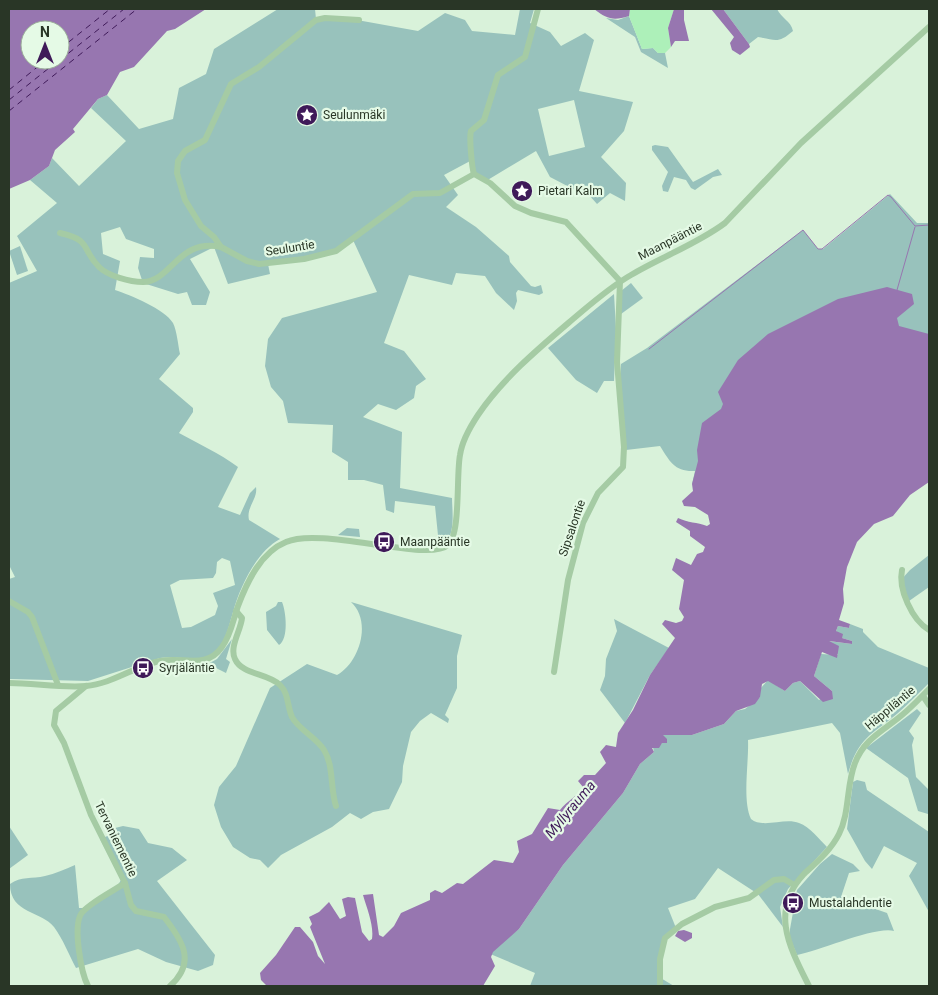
<svg xmlns="http://www.w3.org/2000/svg" width="938" height="995" font-family="Roboto,sans-serif">
<rect width="100%" height="100%" fill="#d9f2da"/>
<g fill="#98c2bc" fill-rule="evenodd">
<path d="M 278,9 L 315,9 L 316,19 L 357,20 L 418,31 L 445,13 L 465,20 L 472,31 L 515,35 L 520,9 L 534,9 L 530,23 L 550,32 L 561,46 L 585,33 L 594,40 L 579,91 L 633,102 L 624,131 L 601,157 L 626,183 L 625,201 L 610,193 L 597,204 L 580,185 L 575,190 L 550,177 L 536,151 L 486,181 L 477,176 L 472,160 L 444,175 L 458,195 L 446,207 L 476,227 L 509,256 L 510,262 L 531,286 L 535,287 L 541,285 L 543,293 L 539,295 L 518,290 L 516,293 L 517,301 L 514,310 L 496,293 L 485,276 L 456,273 L 452,285 L 409,275 L 384,343 L 404,351 L 426,379 L 416,386 L 414,398 L 396,410 L 378,404 L 363,417 L 402,432 L 400,488 L 452,498 C 452,511 457,542 439,545 L 435,506 L 395,501 L 394,513 L 386,510 L 383,485 L 364,480 L 348,480 L 348,462 L 332,452 L 333,425 L 288,423 L 283,401 L 271,387 L 265,366 L 268,339 L 282,318 L 377,292 L 353,240 L 336,251 L 268,264 L 270,274 L 228,284 L 214,247 L 190,259 L 210,292 L 206,305 L 192,305 L 187,292 L 178,294 L 143,283 L 138,268 L 140,257 L 154,258 L 154,249 L 126,239 L 120,227 L 101,233 L 103,254 L 120,261 L 115,290 C 130,295 165,309 173,323 C 177,331 178,345 180,354 L 159,379 L 193,408 L 193,412 L 179,433 C 199,444 219,453 238,467 L 218,507 L 240,515 L 250,493 L 256,487 C 258,499 246,507 249,520 L 280,539 C 256,552 240,587 233,612 C 228,629 225,646 210,656 C 199,662 174,655 160,658 L 88,681 L 9,679 L 9,579 L 15,577 L 9,565 L 9,283 L 37,271 L 17,236 L 57,203 L 30,180 L 49,166 L 52,158 L 79,186 L 126,141 L 91,108 L 98,99 L 107,95 L 139,129 L 173,119 L 179,88 L 206,74 L 214,49 ZM 574,100 L 585,147 L 549,156 L 538,109 ZM 222,558 L 230,561 L 235,585 L 213,593 L 218,606 L 215,615 L 191,627 L 182,628 L 170,585 L 180,580 L 213,578 L 216,573 L 217,562 Z"/>
<path d="M 723,9 L 777,9 C 781,18 791,21 793,31 C 778,44 776,40 758,37 L 749,44 Z"/>
<polygon points="629,16 642,49 653,48 658,53 665,53 668,68 641,52 635,37 606,18 618,20"/>
<polygon points="655,145 668,147 693,182 718,169 722,175 713,177 695,190 691,188 686,180 674,177 668,192 663,191 662,186 668,172 652,150 652,146"/>
<path d="M 890,194 L 917,223 L 929,223 L 929,344 L 692,484 L 695,471 C 675,472 670,462 660,446 L 626,450 L 620,380 L 621,364 L 647,348 L 803,230 L 818,249 L 823,249 Z"/>
<polygon points="20,246 28,271 17,275 9,251"/>
<polygon points="631,283 643,298 621,314 621,291"/>
<polygon points="614,294 616,329 614,381 604,381 597,393 576,380 548,348"/>
<polygon points="347,528 359,529 360,537 338,535"/>
<polygon points="929,555 929,587 909,601 900,581 910,570"/>
<path d="M 278,602 L 282,602 C 286,611 289,639 279,645 L 267,630 L 266,612 L 276,606 Z"/>
<path d="M 351,602 L 462,635 L 457,656 L 457,688 L 445,715 L 449,719 L 448,723 L 431,713 L 420,721 L 411,732 L 403,766 L 402,782 L 389,809 L 373,812 L 361,819 L 350,813 L 332,827 L 281,855 L 268,868 L 260,860 L 250,858 L 233,847 L 221,827 L 214,805 L 219,787 L 236,766 L 270,688 L 307,664 L 337,675 C 360,662 372,621 351,602 Z"/>
<polygon points="614,619 669,648 650,675 625,723 600,690 605,676 606,659 617,631"/>
<path d="M 850,624 L 863,629 L 863,632 L 878,647 L 929,668 L 929,683 C 919,693 909,703 898,713 C 872,735 858,737 848,774 L 840,733 L 832,723 L 748,740 C 749,763 742,800 751,819 C 763,829 785,817 799,823 C 810,827 819,839 827,847 L 788,889 L 780,907 L 783,927 L 758,894 L 718,868 L 695,899 L 668,908 L 676,928 L 665,938 L 659,977 L 674,986 L 530,986 L 535,973 L 488,953 L 519,929 L 563,865 L 623,793 L 640,764 L 654,752 L 653,747 L 662,743 L 663,735 L 692,735 L 724,724 L 736,711 L 745,709 L 760,697 L 760,689 L 768,680 L 785,691 L 793,683 L 800,681 L 819,700 L 832,691 L 814,676 L 821,654 L 838,655 L 828,641 L 852,644 L 852,641 L 842,638 L 836,631 L 838,626 L 849,628 Z"/>
<polygon points="232,639 226,659 230,662 226,673 208,664 217,659"/>
<polygon points="917,709 921,713 909,731 914,738 912,745 916,777 929,790 928,814 918,811 908,778 866,748"/>
<polygon points="857,780 865,782 867,790 929,832 929,912 909,876 917,863 884,846 872,869 865,861 847,829 853,782"/>
<polygon points="9,826 28,855 9,869"/>
<path d="M 123,826 L 139,829 L 148,843 L 172,848 L 187,860 L 157,881 L 215,955 L 213,965 L 198,971 L 166,962 L 138,949 L 76,968 C 69,955 63,939 54,927 C 42,911 10,914 10,884 C 21,876 32,879 45,876 C 55,874 65,869 75,865 L 79,908 L 83,908 L 118,885 L 121,880 L 100,839 L 110,835 L 111,829 Z"/>
<path d="M 832,854 L 853,864 L 860,871 L 849,873 L 841,897 L 887,913 L 894,931 C 875,926 820,951 797,955 L 790,938 L 790,929 L 797,890 L 820,864 Z"/>
</g>
<polygon fill="#adf0b9" points="630,9 674,9 668,28 671,47 665,53 658,53 653,48 642,49 629,16"/>
<g fill="#9776b0" fill-rule="evenodd">
<path d="M 9,9 L 206,9 L 175,29 L 167,31 L 134,67 L 120,72 L 107,95 L 98,99 L 73,129 L 75,132 L 55,150 L 49,166 L 30,180 L 9,189 ZM 30,30 L 60,30 L 60,60 L 30,60 Z"/>
<path d="M 594,9 L 630,9 L 629,16 C 613,21 607,19 594,9 Z"/>
<polygon points="674,9 684,9 684,20 689,41 675,41 671,47 668,28"/>
<polygon points="711,9 723,9 749,44 750,47 740,55 732,50 730,43 734,37"/>
<path d="M 887,287 L 912,294 L 914,304 L 897,318 L 899,326 L 929,334 L 929,482 L 910,495 L 893,516 L 874,524 L 857,542 L 847,567 L 843,589 L 844,603 L 839,620 L 850,624 L 849,628 L 838,626 L 836,631 L 843,634 L 842,638 L 852,641 L 852,644 L 829,641 L 839,646 L 837,658 L 822,652 L 814,676 L 832,691 L 833,699 L 823,702 L 800,681 L 793,683 L 785,691 L 768,681 L 762,684 L 760,697 L 755,704 L 736,711 L 724,724 L 692,735 L 663,735 L 667,739 L 667,743 L 662,743 L 659,748 L 652,748 L 654,752 L 640,764 L 623,793 L 563,865 L 519,929 L 493,952 L 491,957 L 495,966 L 483,986 L 267,986 L 261,980 L 260,973 L 276,955 L 295,927 L 300,927 L 313,942 L 318,956 L 325,964 L 310,927 L 312,924 L 309,917 L 319,912 L 329,902 L 340,919 L 346,916 L 342,899 L 348,897 L 355,898 L 362,932 L 369,941 L 372,939 C 374,925 367,909 363,895 L 373,894 L 379,935 L 383,937 L 394,926 L 401,913 L 430,900 L 430,893 L 435,890 L 442,893 L 457,883 L 463,884 L 494,860 L 513,863 L 519,852 L 517,841 L 532,834 L 548,808 L 560,810 C 568,800 577,797 583,787 L 578,781 L 584,775 L 595,775 L 606,763 L 600,752 L 606,745 L 616,747 L 618,733 L 633,710 L 650,675 L 675,638 L 662,624 L 665,620 L 676,623 L 682,621 L 684,617 L 679,609 L 684,580 L 672,570 L 676,558 L 691,565 L 697,554 L 703,552 L 705,547 L 690,536 L 690,531 L 676,522 L 678,518 C 688,523 697,522 707,526 L 710,524 L 708,515 L 695,507 L 684,506 L 682,501 L 693,491 L 692,484 L 698,461 L 697,450 L 702,423 L 721,409 L 723,404 L 718,392 L 738,360 L 768,334 L 838,299 Z"/>
<polygon points="684,930 692,933 692,938 685,942 675,936 678,931"/>
</g>
<g fill="none" stroke-linecap="round" stroke-linejoin="round">
<g stroke="#9776b0" stroke-width="1">
<polyline points="897,290 915,227"/>
<polyline points="649,349 803,230 818,249 822,249 888,195 891,197 915,226 929,225"/>
</g>
<g stroke="#3f1a59" stroke-width="1" stroke-dasharray="6 5" stroke-linecap="butt">
<polyline points="60,49 110,9"/>
<polyline points="60,60 124,9"/>
<polyline points="9,90 46,60"/>
<polyline points="9,100 59,60"/>
<polyline points="9,111 137,9"/>
</g>
<g stroke="#a5cba4" stroke-width="6">
<polyline points="359,20 325,18 316,20 259,67 231,84 205,140 185,151 178,161 177,173 185,200 201,226 214,237 221,247 247,261 259,264 304,259 336,251 413,194 440,193 474,174 490,183 515,206 531,213 566,222 620,281 617,362 624,447 623,467 598,493 583,523 568,580 554,672"/>
<path d="M 474,174 C 472,169 469,137 471,131 L 484,120 L 498,75 L 525,57 L 538,9"/>
<path d="M 60,233 C 92,240 81,249 99,267 C 108,276 130,282 143,282 C 172,281 178,238 221,247"/>
<path d="M 902,570 C 898,589 912,620 929,630"/>
<polyline points="9,601 28,612 32,617 58,685"/>
<path d="M 236,611 L 242,618 C 241,630 229,647 235,659 C 242,675 268,673 280,685 C 289,694 287,706 292,717 C 298,729 317,738 324,750 C 334,766 330,788 336,806"/>
<path d="M 9,683 C 34,683 61,688 86,686 C 112,684 135,666 160,661 C 183,656 206,670 222,647 C 231,635 233,620 238,606 C 247,582 261,552 286,542 C 321,526 428,563 448,545 C 461,534 456,475 460,455 C 462,441 470,427 478,415 C 503,378 539,348 573,319 C 592,303 610,287 631,275 C 661,257 697,244 725,223 L 801,143 L 929,27"/>
<path d="M 86,686 L 56,711 L 54,725 L 64,743 L 91,815 L 125,883 L 131,905 L 136,911 L 164,917 C 182,940 197,962 170,986"/>
<polyline points="923,696 929,705"/>
<path d="M 88,986 C 81,973 73,927 81,914 C 87,904 115,890 125,883"/>
<polyline points="660,986 660,959 665,938 682,924 715,907 749,898 774,880 784,879 794,885"/>
<path d="M 809,986 C 790,948 769,911 804,874 C 817,862 831,850 839,834 C 850,812 846,786 855,763 C 864,739 883,731 902,715 C 912,707 920,698 929,689"/>
</g>
</g>
<defs>
<g id="sight-disc" transform="scale(1.125)"><circle r="9.5" fill="#3f1a59" stroke="#e5fae6"/><path d="M0-6L1.8-2.2L6-1.7L2.9 1.2L3.7 5.4L0 3.3L-3.7 5.4L-2.9 1.2L-6-1.7L-1.8-2.2Z" fill="#fff"/></g>
<g id="bus-disc" transform="scale(1.125)"><circle r="9.5" fill="#3f1a59" stroke="#e5fae6"/><path d="M-5-6H5V4H4V6H2V4H-2V6H-4V4H-5ZM-3.5-4V0h7V-4ZM-3.5 1.2v1.5H-2V1.2ZM2 1.2v1.5H3.5V1.2Z" fill="#fff"/></g>
</defs>
<g fill-rule="evenodd">
<use href="#sight-disc" x="307" y="115"/>
<use href="#sight-disc" x="522" y="191"/>
<use href="#bus-disc" x="384" y="542"/>
<use href="#bus-disc" x="143" y="668"/>
<use href="#bus-disc" x="793" y="903"/>
</g>
<g text-anchor="middle" stroke-width="4.5" stroke-linejoin="round" paint-order="stroke">
<g font-size="12" fill="#293626" stroke="#e5fae6" text-anchor="start">
<text x="323" y="119">Seulunmäki</text>
<text x="538" y="195">Pietari Kalm</text>
<text x="400" y="546">Maanpääntie</text>
<text x="159" y="672">Syrjäläntie</text>
<text x="809" y="907">Mustalahdentie</text>
</g>
<g font-size="12" fill="#293626" stroke="#e5fae6">
<text transform="translate(670 241) rotate(-27)" y="4">Maanpääntie</text>
<text transform="translate(290 248) rotate(-9)" y="4">Seuluntie</text>
<text transform="translate(572 528) rotate(-71)" y="4">Sipsalontie</text>
<text transform="translate(890 708) rotate(-40)" y="4">Häppiläntie</text>
<text transform="translate(116 839) rotate(64)" y="4">Tervaniementie</text>
</g>
<g font-size="14" font-style="italic" fill="#3f1a59" stroke="#e5fae6">
<text transform="translate(570 809) rotate(-50)" y="5">Myllyrauma</text>
</g>
</g>
<rect width="938" height="995" fill="none" stroke="#293626" stroke-width="20"/>
<g transform="translate(45 45)"><circle r="24" fill="#e5fae6" stroke="#9aac99"/>
<path d="M0-4L9 19L0 12L-9 19Z" fill="#3f1a59"/>
<text y="-8" font-size="14" font-weight="bold" text-anchor="middle" fill="#293626">N</text>
</g>
</svg>
